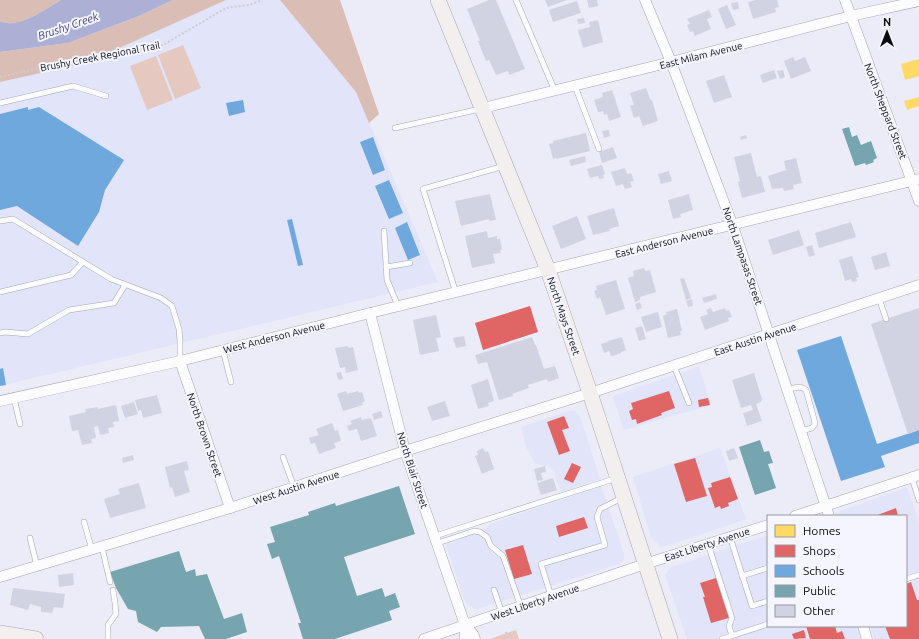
<svg xmlns="http://www.w3.org/2000/svg" width="919" height="639" font-family="Ubuntu,sans-serif">
<rect width="100%" height="100%" fill="#ebecf7"/>
<g fill="#e2e4f9">
<polygon points="226,0 280,0 356,92 438,282 0,386 0,82 86,63"/>
<polygon points="699,367 711,405 624,430 614,401 613,396"/>
<polygon points="571,410 575,411 580,416 600,479 561,492 554,472 548,466 536,464 526,447 521,427"/>
<polygon points="720,448 746,519 675,543 662,547 660,546 651,537 633,477"/>
<polygon points="601,486 624,553 624,559 619,564 477,609 469,606 464,600 446,545 487,528 490,524"/>
<polygon points="907,487 919,522 919,572 906,576 906,516 838,516 840,511"/>
<polygon points="768,535 768,626 857,626 861,639 687,639 665,575 671,567"/>
<polygon points="919,579 919,639 874,639 870,626 906,626 906,583"/>
</g>
<g fill="#e5c9c1">
<polygon points="183,45 201,88 175,99 158,55"/>
<polygon points="156,56 173,100 147,110 130,66"/>
<polygon points="516,630 519,639 490,639"/>
</g>
<g fill="#dabeb6">
<path d="M 0,0 L 61,0 C 45,9 18,30 0,21 Z"/>
<polygon points="173,0 226,0 86,63 0,82 0,52 68,43 139,16"/>
<polygon points="280,0 340,0 379,114 369,123 356,92"/>
</g>
<path fill="#adb0d5" d="M 61,0 L 173,0 L 139,16 L 68,43 L 0,52 L 0,21 C 18,30 45,9 61,0 Z"/>
<g fill="#ffd966">
<polygon points="919,59 919,76 905,80 901,64"/>
<polygon points="919,97 919,106 907,110 904,101"/>
</g>
<g fill="#e06666">
<polygon points="530,306 538,332 483,350 475,323"/>
<polygon points="669,391 675,408 661,413 662,415 637,424 636,419 632,420 629,411 633,409 631,403"/>
<polygon points="708,398 710,405 699,407 698,400"/>
<polygon points="564,416 569,428 562,430 570,451 559,455 547,422"/>
<polygon points="695,458 707,496 686,502 674,464"/>
<polygon points="572,463 581,467 573,483 564,479"/>
<polygon points="730,477 738,499 728,503 729,506 721,509 720,506 715,508 708,488 712,487 711,483"/>
<polygon points="896,508 898,516 875,516"/>
<polygon points="584,517 588,528 559,537 556,526"/>
<polygon points="523,545 532,574 514,579 505,550"/>
<polygon points="716,578 729,618 711,623 703,597 705,597 700,583"/>
<polygon points="911,582 917,600 919,600 919,639 890,639 885,626 906,626 906,584"/>
<polygon points="806,626 835,626 837,633 842,631 845,639 810,639"/>
<polygon points="804,630 806,638 794,639 792,634"/>
</g>
<g fill="#6fa8dc">
<polygon points="243,100 245,112 229,116 226,103"/>
<polygon points="28,107 28,110 39,107 124,160 105,190 99,212 78,246 17,206 0,210 0,114"/>
<polygon points="373,137 385,170 373,175 360,142"/>
<polygon points="389,180 403,213 389,219 375,186"/>
<polygon points="292,219 303,265 298,266 287,220"/>
<polygon points="407,222 420,255 408,260 395,228"/>
<polygon points="841,336 877,444 919,430 919,443 881,456 885,467 841,481 797,350"/>
<polygon points="3,368 6,385 0,386 0,369"/>
</g>
<g fill="#76a5af">
<polygon points="849,127 852,137 857,135 861,145 871,141 877,158 873,160 874,162 866,165 865,163 855,166 842,129"/>
<polygon points="760,440 764,452 769,451 773,463 768,464 776,488 755,495 739,447"/>
<polygon points="399,486 415,534 344,557 357,596 382,588 385,597 395,593 400,607 389,611 392,620 335,639 303,639 298,623 301,623 279,556 272,559 267,544 275,542 270,527 309,515 308,512 335,503 336,506"/>
<polygon points="179,551 186,572 195,569 196,576 207,574 224,619 242,613 247,632 226,639 205,639 199,626 161,627 157,632 138,622 136,611 128,609 116,588 110,572"/>
</g>
<g fill="#d2d3e2">
<polygon points="489,0 496,0 525,69 509,75 508,71 496,75 489,60 486,61 478,41 480,41 467,9"/>
<polygon points="545,0 567,0 548,7"/>
<polygon points="587,0 597,0 598,6 589,8"/>
<polygon points="756,0 777,0 779,7 775,8 776,12 753,19 748,2"/>
<polygon points="577,1 581,13 553,22 549,10"/>
<polygon points="738,2 739,9 733,10 731,3"/>
<polygon points="727,5 736,25 726,29 718,9"/>
<polygon points="709,10 712,17 707,19 711,29 695,36 693,31 690,32 687,25 690,24 687,19"/>
<polygon points="584,18 585,23 578,24 577,19"/>
<polygon points="598,20 603,42 583,48 578,30 590,27 589,22"/>
<polygon points="793,57 795,61 805,57 811,71 791,79 784,61"/>
<polygon points="774,70 777,78 763,83 760,75"/>
<polygon points="783,70 785,77 780,79 777,71"/>
<polygon points="724,75 732,97 714,103 706,81"/>
<polygon points="646,88 651,101 652,100 658,121 643,126 639,116 634,118 630,106 634,105 630,93"/>
<polygon points="612,90 621,117 609,121 607,114 604,115 603,111 598,112 594,100 603,97 602,93"/>
<polygon points="609,130 610,136 604,138 602,131"/>
<polygon points="586,133 590,151 556,159 556,158 553,159 549,144 553,143 553,141"/>
<polygon points="746,135 747,138 741,140 740,137"/>
<polygon points="613,147 617,158 602,163 599,152"/>
<polygon points="751,153 757,177 761,176 765,192 742,198 738,182 740,181 734,157"/>
<polygon points="585,156 586,162 571,166 569,160"/>
<polygon points="796,158 802,183 793,185 794,189 784,191 783,188 772,189 768,176 786,170 784,161"/>
<polygon points="602,165 605,174 603,175 604,178 599,179 598,176 590,178 587,169"/>
<polygon points="625,168 627,174 631,173 634,181 630,182 632,187 625,189 623,184 616,186 611,172"/>
<polygon points="669,171 672,181 661,184 658,174"/>
<polygon points="490,194 496,220 489,221 489,219 461,226 455,201"/>
<polygon points="689,194 693,210 680,214 681,217 673,219 668,200"/>
<polygon points="614,208 619,226 609,229 610,231 593,235 587,216"/>
<polygon points="577,216 586,239 561,249 552,226"/>
<polygon points="851,222 856,237 819,248 815,233"/>
<polygon points="799,230 804,245 773,255 768,240"/>
<polygon points="487,231 488,238 497,236 497,239 500,239 502,250 500,250 501,253 493,254 495,263 472,268 465,236"/>
<polygon points="812,245 815,255 809,257 806,247"/>
<polygon points="886,252 890,266 875,270 871,257"/>
<polygon points="852,256 859,277 856,278 857,281 852,282 851,279 845,281 839,260"/>
<polygon points="644,268 645,271 650,270 656,292 640,297 640,300 635,302 628,278 634,276 633,271"/>
<polygon points="684,278 691,298 686,300 680,279"/>
<polygon points="616,280 625,309 606,315 600,297 597,299 594,291 597,290 596,286"/>
<polygon points="716,294 717,299 704,303 702,298"/>
<polygon points="692,299 693,306 688,307 686,301"/>
<polygon points="640,302 642,308 637,310 635,304"/>
<polygon points="711,308 713,312 725,308 726,311 729,310 732,317 728,318 729,321 705,330 700,317 708,314 706,310"/>
<polygon points="919,308 919,430 908,434 871,324"/>
<polygon points="677,309 682,331 680,331 681,335 668,338 663,316 667,314 666,312"/>
<polygon points="658,312 662,327 646,332 641,317"/>
<polygon points="436,315 441,337 436,338 439,351 420,355 413,320"/>
<polygon points="642,326 646,339 639,341 635,328"/>
<polygon points="464,336 466,346 456,348 453,338"/>
<polygon points="532,337 535,345 536,345 544,369 555,366 559,378 548,382 547,379 528,385 529,388 512,394 513,396 499,400 487,362 478,364 475,355"/>
<polygon points="622,337 626,350 621,352 621,353 613,356 611,356 609,351 604,353 601,344 608,342 608,341"/>
<polygon points="348,346 348,348 353,347 358,370 346,373 345,367 340,368 335,348"/>
<polygon points="341,372 343,379 339,380 336,373"/>
<polygon points="754,373 762,399 761,402 756,404 762,421 747,426 743,413 753,410 751,405 741,408 732,380"/>
<polygon points="488,379 494,401 488,403 489,406 478,409 471,385"/>
<polygon points="346,391 347,394 358,391 359,393 362,392 365,401 362,403 363,405 343,411 337,394"/>
<polygon points="157,395 162,413 143,418 141,410 138,411 135,400"/>
<polygon points="445,401 450,416 432,421 427,407"/>
<polygon points="134,402 138,414 125,418 121,406"/>
<polygon points="116,405 119,421 113,422 114,427 108,428 109,433 100,435 98,426 94,427 96,438 91,439 92,443 82,445 78,430 72,431 69,416 86,412 85,409 97,407 98,409"/>
<polygon points="381,411 383,417 374,420 372,414"/>
<polygon points="361,417 362,420 371,418 377,436 361,441 357,429 349,431 347,426 352,424 350,421"/>
<polygon points="332,423 335,431 338,430 341,441 334,443 336,448 319,454 315,443 311,444 309,438 319,435 316,429"/>
<polygon points="483,448 485,452 488,451 494,469 482,474 475,456 478,455 477,451"/>
<polygon points="734,448 738,458 729,461 726,451"/>
<polygon points="133,455 134,460 123,463 122,458"/>
<polygon points="187,461 189,470 184,471 190,492 175,497 172,487 170,488 165,467"/>
<polygon points="545,466 546,472 541,473 543,480 537,481 534,469"/>
<polygon points="553,478 557,490 541,495 537,483"/>
<polygon points="139,483 146,508 110,518 104,499 120,494 118,489"/>
<polygon points="73,573 74,585 59,587 58,575"/>
<polygon points="13,588 65,594 63,608 54,607 52,613 41,612 41,607 30,604 28,610 10,605"/>
</g>
<g fill="none" stroke-linecap="round" stroke-linejoin="round">
<g stroke="#a5a6af" stroke-width="6">
<g id="lane">
<polyline points="516,0 555,91"/>
<polyline points="575,86 599,149"/>
<polyline points="0,103 73,86 106,96"/>
<polyline points="395,128 480,109"/>
<polyline points="0,221 13,219 111,279 161,298 172,306 179,329 180,341 180,361"/>
<polyline points="384,231 387,280 398,306"/>
<polyline points="386,267 410,263"/>
<polyline points="0,292 71,275 83,262"/>
<polyline points="456,293 423,189 504,166"/>
<polyline points="879,298 886,319"/>
<polyline points="0,333 5,332 28,334 69,310 114,303 125,285"/>
<polyline points="223,350 231,382"/>
<polyline points="674,366 689,403"/>
<path d="M 787,390 C 794,388 800,385 806,390 L 814,419 L 815,424 L 812,428 L 801,431"/>
<polyline points="14,398 20,424"/>
<polyline points="283,457 294,487"/>
<polyline points="912,478 919,500"/>
<polyline points="84,522 92,550"/>
<polyline points="435,536 617,478"/>
<polyline points="730,537 752,606 768,601"/>
<polyline points="30,538 37,566"/>
<polyline points="438,543 474,531 480,532 487,537 491,546 503,556 521,607"/>
<polyline points="708,544 732,618 729,626 732,636"/>
<polyline points="102,547 110,582"/>
<polyline points="742,576 768,568"/>
<polyline points="906,579 919,575"/>
<polyline points="494,590 502,613"/>
<polyline points="551,596 541,564 605,545 597,517 600,509 622,498"/>
<polyline points="108,639 108,625 116,614 115,603 113,590"/>
<polyline points="722,639 768,624"/>
</g>
</g>
<g stroke="#a5a6af" stroke-width="11">
<g id="street">
<polyline points="645,0 671,62 733,226 829,516"/>
<polyline points="845,0 919,201"/>
<polyline points="483,108 671,62 851,16 919,1"/>
<polyline points="370,313 405,451 465,625 465,639"/>
<polyline points="180,361 230,508"/>
<polyline points="0,401 180,361 370,313 919,179"/>
<polyline points="795,516 919,475"/>
<polyline points="0,577 230,508 405,451 590,393 919,285"/>
<polyline points="465,625 473,634 475,639"/>
<polyline points="863,626 867,639"/>
<polyline points="424,639 645,564 768,525"/>
</g>
</g>
<g stroke="#a5a6af" stroke-width="16">
<g id="secondary">
<polyline points="438,0 548,270 590,393 670,639"/>
<polyline points="0,633 36,639"/>
</g>
</g>
<g stroke="#cccdd0" stroke-width="2" stroke-dasharray="2 2" stroke-linecap="butt">
<polyline points="0,77 76,60 163,45 226,8 249,5 262,0"/>
<polyline points="506,632 508,639"/>
</g>
<use href="#lane" stroke="#fcfcfe" stroke-width="5"/>
<use href="#street" stroke="#fcfcfe" stroke-width="10"/>
<use href="#secondary" stroke="#f3efee" stroke-width="15"/>
</g>
<g text-anchor="middle" stroke-width="4" stroke-linejoin="round" paint-order="stroke">
<g font-size="10" fill="#0b0b12" stroke="#f4f5fe">
<text transform="translate(701 55) rotate(-14)" y="4">East Milam Avenue</text>
<text transform="translate(100 56) rotate(-11)" y="4">Brushy Creek Regional Trail</text>
<text transform="translate(886 111) rotate(69)" y="4">North Sheppard Street</text>
<text transform="translate(664 242) rotate(-14)" y="4">East Anderson Avenue</text>
<text transform="translate(743 256) rotate(71)" y="4">North Lampasas Street</text>
<text transform="translate(564 316) rotate(71)" y="4">North Mays Street</text>
<text transform="translate(274 337) rotate(-14)" y="4">West Anderson Avenue</text>
<text transform="translate(755 339) rotate(-18)" y="4">East Austin Avenue</text>
<text transform="translate(205 435) rotate(71)" y="4">North Brown Street</text>
<text transform="translate(413 470) rotate(72)" y="4">North Blair Street</text>
<text transform="translate(296 487) rotate(-18)" y="4">West Austin Avenue</text>
<text transform="translate(707 544) rotate(-18)" y="4">East Liberty Avenue</text>
<text transform="translate(535 602) rotate(-19)" y="4">West Liberty Avenue</text>
</g>
<g font-size="11" font-style="italic" fill="#42417f" stroke="#f4f5fe">
<text transform="translate(68 26) rotate(-19)" y="4">Brushy Creek</text>
</g>
</g>
<rect x="767" y="515" width="140" height="112" fill="#f4f5fe" stroke="#9797a0"/>
<rect x="775" y="525" width="20" height="12" fill="#ffd966" stroke="#9797a0"/>
<text x="803" y="535" font-size="12" fill="#0b0b12">Homes</text>
<rect x="775" y="545" width="20" height="12" fill="#e06666" stroke="#9797a0"/>
<text x="803" y="555" font-size="12" fill="#0b0b12">Shops</text>
<rect x="775" y="565" width="20" height="12" fill="#6fa8dc" stroke="#9797a0"/>
<text x="803" y="575" font-size="12" fill="#0b0b12">Schools</text>
<rect x="775" y="585" width="20" height="12" fill="#76a5af" stroke="#9797a0"/>
<text x="803" y="595" font-size="12" fill="#0b0b12">Public</text>
<rect x="775" y="605" width="20" height="12" fill="#d2d3e2" stroke="#9797a0"/>
<text x="803" y="615" font-size="12" fill="#0b0b12">Other</text>
<g transform="translate(887 32)" stroke="#f4f5fe" stroke-width="3" paint-order="stroke">
<path d="M0-3L7 15L0 10L-7 15Z" fill="#0b0b12"/>
<text y="-6" font-size="11" font-weight="bold" text-anchor="middle" fill="#0b0b12">N</text>
</g>
</svg>
